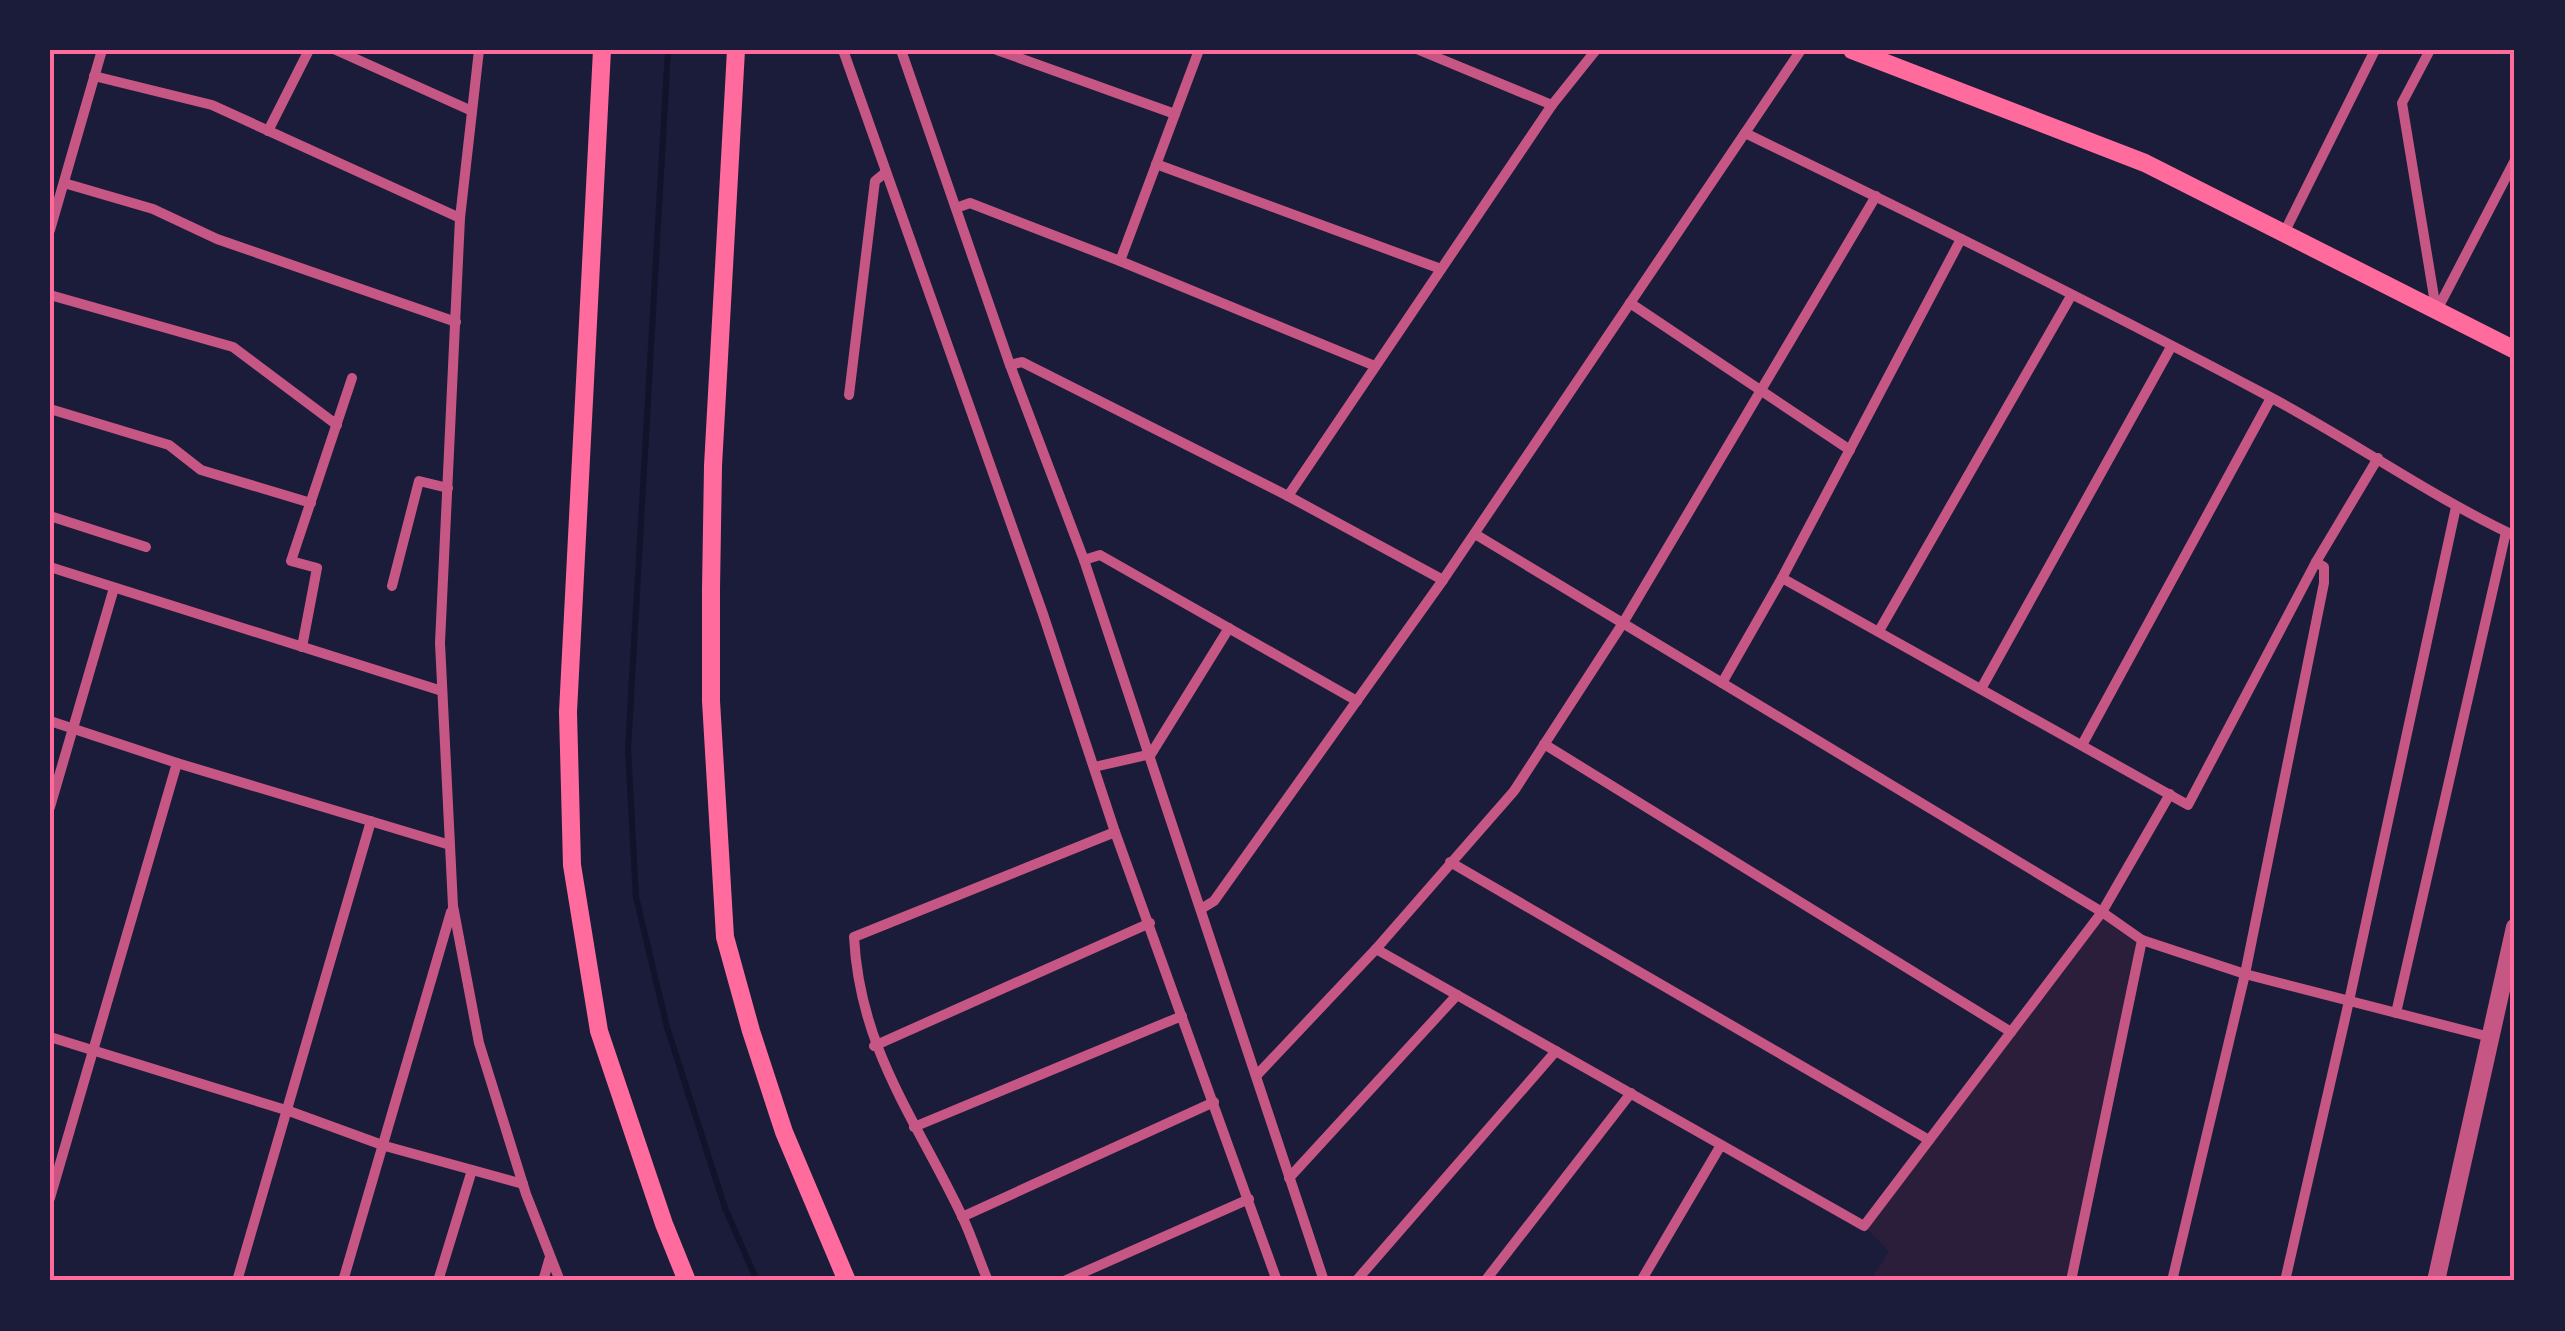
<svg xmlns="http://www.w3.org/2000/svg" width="2565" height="1331" font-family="'Times New Roman',serif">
<rect width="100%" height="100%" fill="#1b1b3a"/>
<polygon fill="#2a1e3b" points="2102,912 2142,940 2071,1281 1870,1281 1889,1251 1864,1226"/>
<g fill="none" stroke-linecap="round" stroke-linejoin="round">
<polyline stroke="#12122b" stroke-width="6" points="668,50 628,749 636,897 667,1027 725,1208 757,1281"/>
<g stroke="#c65784" stroke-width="10">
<polyline points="336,50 472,111"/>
<polyline points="479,50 460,218 440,643 453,906 479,1043 526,1194 560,1281"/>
<polyline points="843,50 1043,614 1115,832 1277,1281"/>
<polyline points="901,50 1010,365 1084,560 1324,1281"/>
<polyline points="997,50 1175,114"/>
<polyline points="1419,50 1552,105"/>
<polyline points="2430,50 2402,103 2436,309"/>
<polyline points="94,76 212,105 460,218"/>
<polyline points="268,131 309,50"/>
<path d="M 1745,133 C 1921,218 2097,305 2270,397 C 2353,441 2430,496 2515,536"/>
<polyline points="1156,164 1441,269"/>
<polyline points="64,183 153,209 217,239 456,322"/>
<polyline points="956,208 970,203 1120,261 1375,366"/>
<polyline points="50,230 102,50"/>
<polyline points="2284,233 2375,50"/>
<polyline points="1120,261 1199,50"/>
<polyline points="50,295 233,347 337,425"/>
<polyline points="1630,303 1850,450"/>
<polyline points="2437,310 2515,160"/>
<polyline points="1010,365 1022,362 1288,496 1443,580"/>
<polyline points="849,395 875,181 886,172"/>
<polyline points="50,409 169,445 201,470 311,503"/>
<polyline points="1288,496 1552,105 1596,50"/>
<polyline points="50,516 146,547"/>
<polyline points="1475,534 2102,912 2170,794"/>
<polyline points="1084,560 1100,555 1357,701"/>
<polyline points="50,567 442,691"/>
<polyline points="1782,578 2188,805 2316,562 2378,458"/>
<polyline points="392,586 419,481 448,488"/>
<polyline points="1879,631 2071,296"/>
<polyline points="302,647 317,568 291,561 352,378"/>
<polyline points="1722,683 1782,578 1961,239"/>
<polyline points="1981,689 2171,347"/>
<polyline points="50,721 177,763"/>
<polyline points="1544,744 2011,1032"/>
<polyline points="2082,745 2271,398"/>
<polyline points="1094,767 1151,754 1229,628"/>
<polyline points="50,807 114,588"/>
<polyline points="1450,862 1929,1140"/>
<polyline points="1201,909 1214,901 1443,580 1801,50"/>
<polyline points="1376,949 1864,1226 2102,912 2142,940 2245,974 2490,1037"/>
<polyline points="2396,1013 2506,532"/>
<polyline points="50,1037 289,1111 385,1146 523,1184"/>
<polyline points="874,1046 1150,923"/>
<polyline points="1257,1075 1376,949 1514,791 1623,623 1876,196"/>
<polyline points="914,1127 1182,1016"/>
<polyline points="1289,1178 1457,995"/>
<polyline points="50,1198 177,763 450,845"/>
<polyline points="962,1217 1214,1102"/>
<polyline points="237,1281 371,821"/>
<polyline points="343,1281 451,912"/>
<polyline points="438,1281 472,1170"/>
<polyline points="543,1281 550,1257"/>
<path d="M 988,1281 C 979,1260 972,1237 962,1216 C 916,1119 860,1050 854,937 L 1115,832"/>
<polyline points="1064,1281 1249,1199"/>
<polyline points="1356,1281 1556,1051"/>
<polyline points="1485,1281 1631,1093"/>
<polyline points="1641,1281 1721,1145"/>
<polyline points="2071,1281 2142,940"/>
<polyline points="2172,1281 2245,974 2324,583 2324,567 2316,562"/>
<polyline points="2285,1281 2349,1001 2456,507"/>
</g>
<polyline stroke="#c65784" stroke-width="18" points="2436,1281 2515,927"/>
<g stroke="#ff6b9d" stroke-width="18">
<polyline points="602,50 568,712 572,865 599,1031 664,1224 687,1281"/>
<polyline points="736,50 713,466 711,589 711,701 725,937 751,1031 784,1132 847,1281"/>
<polyline points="1852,50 2145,163 2515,350"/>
</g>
</g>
<rect width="2565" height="1331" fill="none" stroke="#1b1b3a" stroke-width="105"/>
<rect x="52" y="52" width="2460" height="1226" fill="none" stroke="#ff6b9d" stroke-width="4"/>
</svg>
